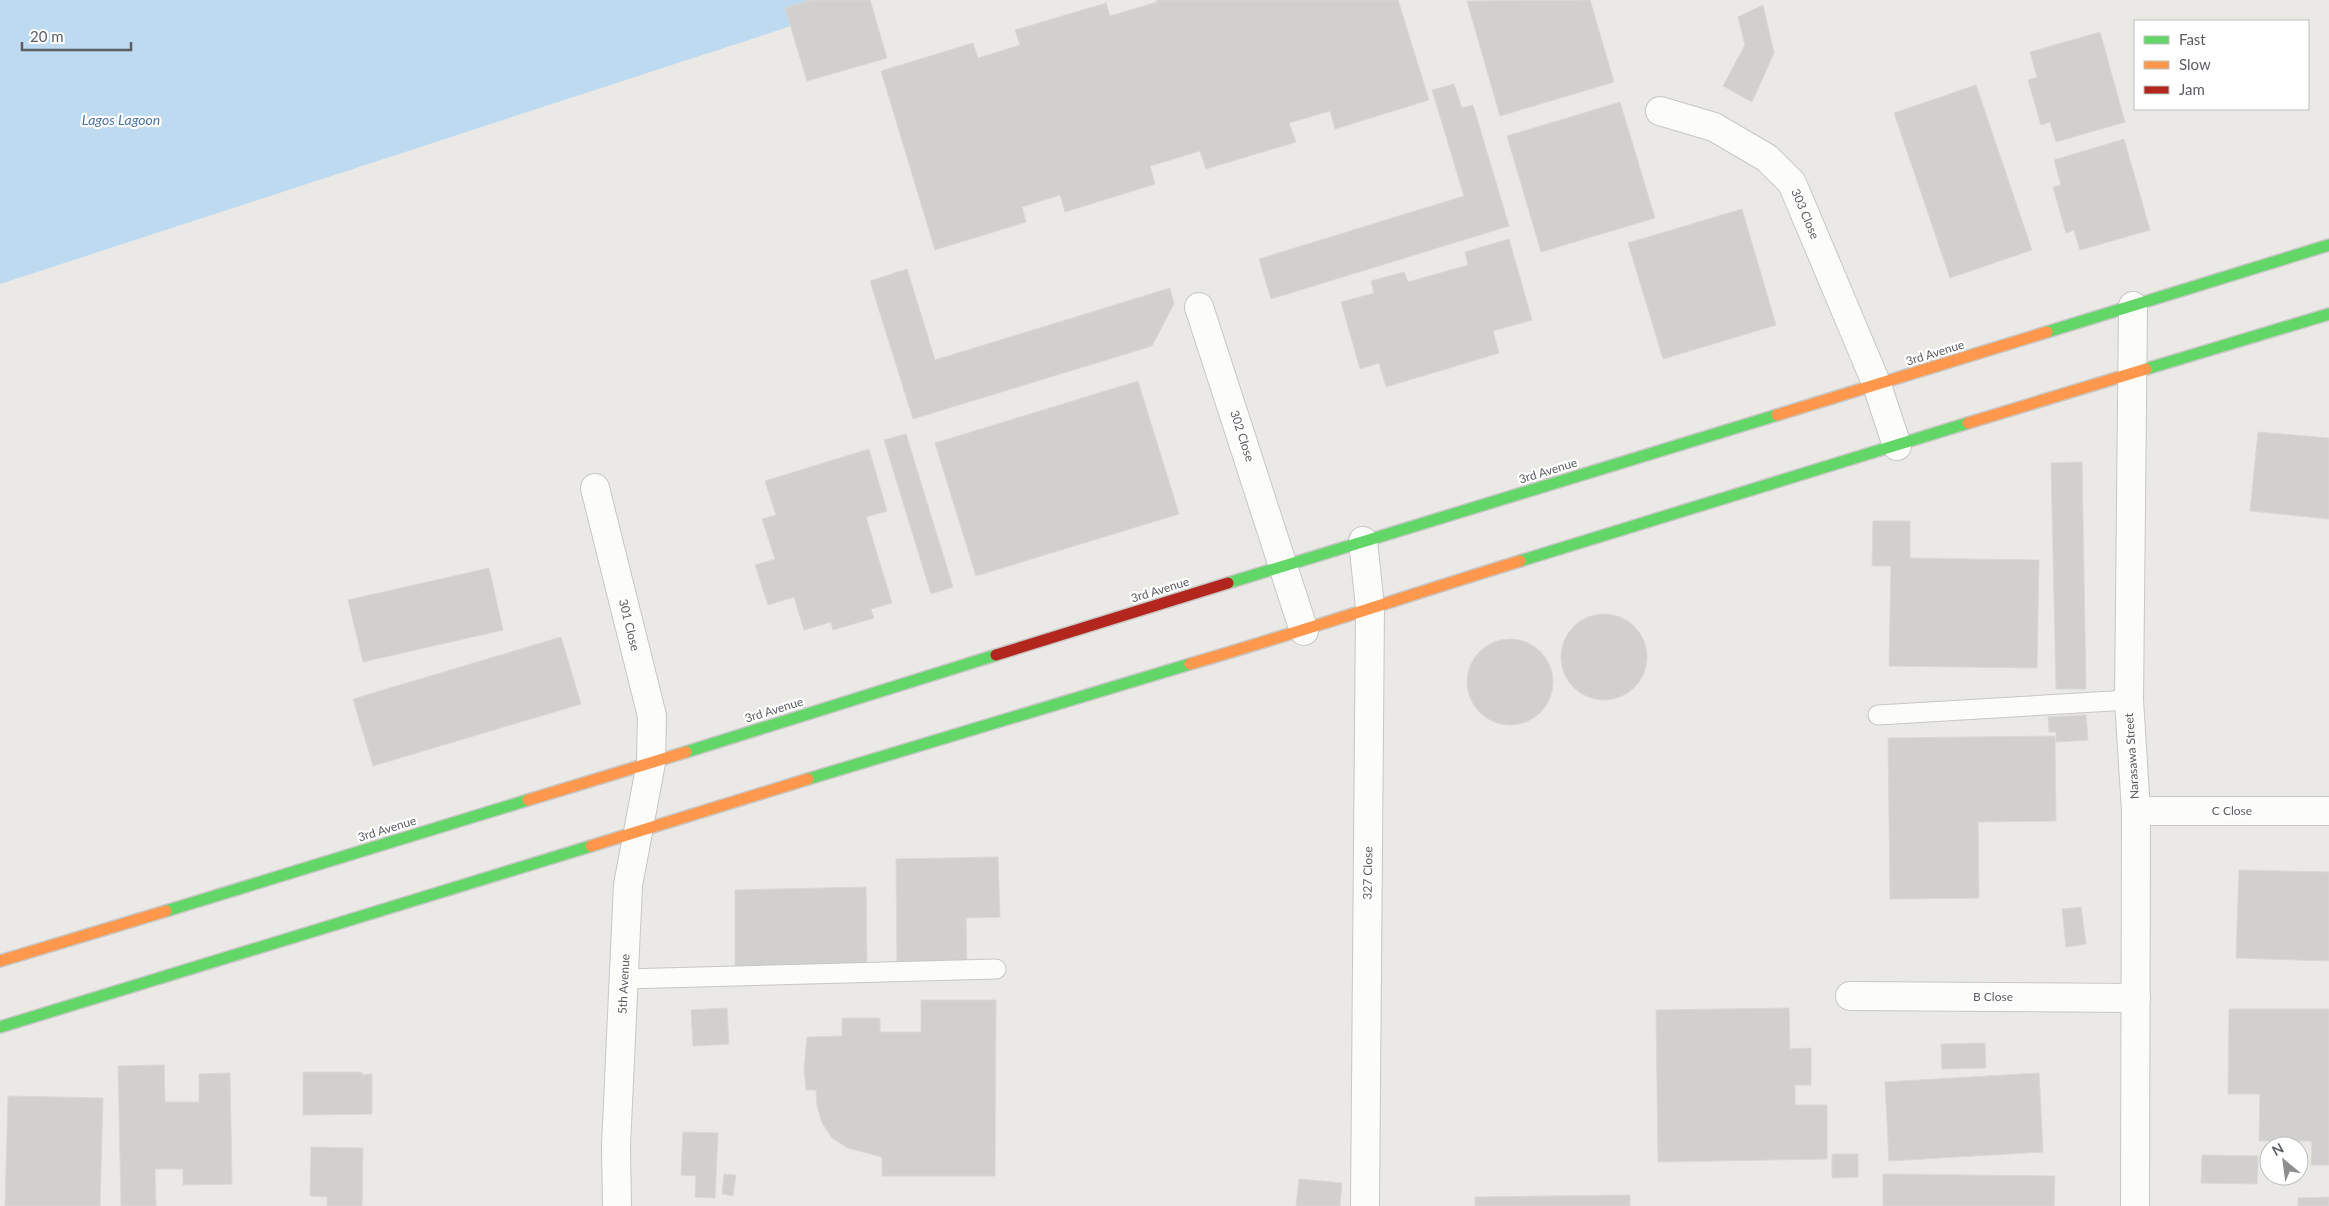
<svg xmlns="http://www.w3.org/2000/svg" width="2329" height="1206" font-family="Lato,sans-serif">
<rect width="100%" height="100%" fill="#eae9e5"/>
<polygon fill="#bddaf0" points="0,0 871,0 0,284"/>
<g fill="#d1d0ce" stroke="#d9d8d4">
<polygon points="811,0 870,0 887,58 807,81 785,8"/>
<polygon points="1156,0 1398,0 1429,100 1335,129 1330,111 1289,123 1296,142 1206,169 1200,151 1150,166 1155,184 1065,212 1060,195 1022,207 1026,222 935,250 881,71 973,43 978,58 1020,45 1015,30 1106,3 1110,16 1157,2"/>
<polygon points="1590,0 1614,82 1500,116 1467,1"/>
<polygon points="1763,5 1774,53 1752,102 1723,86 1745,45 1738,17"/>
<polygon points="2100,32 2125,122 2056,142 2050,122 2041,125 2028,80 2037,77 2030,52"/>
<polygon points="1454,84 1462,108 1473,105 1509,226 1271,299 1259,259 1464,196 1432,90"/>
<polygon points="1976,85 2032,250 1950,278 1894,113"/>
<polygon points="1620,102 1655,218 1541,252 1507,136"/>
<polygon points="2124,139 2150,230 2080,250 2074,230 2066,233 2053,187 2061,185 2054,160"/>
<polygon points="1742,209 1776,325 1663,359 1628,243"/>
<polygon points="1509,239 1532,320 1493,331 1499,353 1386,387 1379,363 1360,369 1341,302 1374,293 1371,281 1404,272 1408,282 1468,265 1465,252"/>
<polygon points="907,269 935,360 1170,288 1174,304 1152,346 913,419 870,281"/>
<polygon points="1138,381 1179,514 976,576 935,443"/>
<polygon points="2258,432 2329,438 2329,519 2250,511"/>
<polygon points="906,434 953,587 931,594 884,440"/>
<polygon points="869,449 887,511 866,517 892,603 871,609 874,618 833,630 831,622 804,630 794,597 768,605 755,565 775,559 762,519 776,515 765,481"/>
<polygon points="2082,462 2086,689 2056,689 2051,463"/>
<polygon points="1873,521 1910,521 1910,558 2039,560 2037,668 1889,666 1891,566 1872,566"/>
<polygon points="489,568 503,630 363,662 348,600"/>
<circle cx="1604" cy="657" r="43"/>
<polygon points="561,637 581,704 373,766 353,699"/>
<circle cx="1510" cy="682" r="43"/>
<polygon points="2086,715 2088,740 2056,742 2056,732 2049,732 2048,717"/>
<polygon points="2055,736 2056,821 1978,822 1979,898 1890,899 1888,738"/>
<polygon points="998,857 1000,917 966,918 967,968 897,969 896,859"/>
<polygon points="2239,870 2329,872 2329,961 2236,958"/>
<polygon points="866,887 867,967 735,969 735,890"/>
<polygon points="2081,907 2086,944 2066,947 2062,909"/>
<polygon points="921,1000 996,1000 995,1176 882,1176 882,1157 848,1148 832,1138 822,1123 817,1106 816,1090 806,1090 804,1070 807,1037 842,1036 842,1018 880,1018 880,1032 921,1032"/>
<polygon points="727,1008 729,1044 693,1046 691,1010"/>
<polygon points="1789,1008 1790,1049 1811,1048 1811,1085 1795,1085 1795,1105 1827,1105 1827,1159 1658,1162 1656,1010"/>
<polygon points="2229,1009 2329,1009 2329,1165 2311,1165 2312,1141 2259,1141 2260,1094 2228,1094"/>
<polygon points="1985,1043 1986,1068 1942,1069 1941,1044"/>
<polygon points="164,1065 165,1102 199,1102 199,1074 230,1073 232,1184 183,1185 183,1169 155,1169 156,1206 121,1206 118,1066"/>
<polygon points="303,1072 362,1072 362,1075 372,1074 372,1114 303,1115"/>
<polygon points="2039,1073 2043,1152 1889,1161 1885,1082"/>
<polygon points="8,1096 103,1098 100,1206 5,1206"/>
<polygon points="683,1132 718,1133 715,1198 695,1197 696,1176 681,1175"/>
<polygon points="311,1147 363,1148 362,1206 327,1206 327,1197 310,1196"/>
<polygon points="1832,1154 1858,1154 1858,1177 1832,1178"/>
<polygon points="2202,1155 2258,1156 2257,1184 2201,1183"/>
<polygon points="724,1174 736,1175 733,1196 722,1194"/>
<polygon points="1883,1174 2055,1176 2054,1206 1883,1206"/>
<polygon points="1299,1179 1342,1183 1340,1206 1296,1206"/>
<polygon points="1630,1195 1630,1206 1475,1206 1475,1197"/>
<polygon points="2329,1197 2329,1206 2298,1206 2298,1198"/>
</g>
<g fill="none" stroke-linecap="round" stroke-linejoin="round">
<g stroke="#c7c7c6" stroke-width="21">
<g id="lane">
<polyline points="1878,715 2129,700"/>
<polyline points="624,979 996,969"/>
</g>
</g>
<g stroke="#c7c7c6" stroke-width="30">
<g id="street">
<polyline points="1660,111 1714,127 1767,158 1792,183 1877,385 1897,446"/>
<polyline points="2133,306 2129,700 2136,811 2135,1206"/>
<polyline points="1199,307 1304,631"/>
<polyline points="595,488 652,716 651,763 628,885 616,1146 617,1206"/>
<polyline points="1363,541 1370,607 1365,1206"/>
<polyline points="2136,811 2329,811"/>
<polyline points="1850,996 2136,998"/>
</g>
</g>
<g stroke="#c7c7c6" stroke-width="14">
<g id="fast">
<polyline points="2047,332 2329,245"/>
<polyline points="2146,369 2329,314"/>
<polyline points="1520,561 1968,423"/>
<polyline points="1228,583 1777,415"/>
<polyline points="686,752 996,655"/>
<polyline points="808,779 1190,664"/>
<polyline points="166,911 528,800"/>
<polyline points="0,1027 591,846"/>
</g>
</g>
<g stroke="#c7c7c6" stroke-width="14">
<g id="slow">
<polyline points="1777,415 2047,332"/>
<polyline points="1968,423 2146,369"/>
<path d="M 1190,664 C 1301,632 1409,595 1520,561"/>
<polyline points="528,800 686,752"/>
<polyline points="591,846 808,779"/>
<polyline points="0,961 166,911"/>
</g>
</g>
<g stroke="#c7c7c6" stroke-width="14">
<polyline id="jam" points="996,655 1228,583"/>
</g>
<use href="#lane" stroke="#fcfcfb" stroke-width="19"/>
<use href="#street" stroke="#fcfcfb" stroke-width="28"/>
<use href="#fast" stroke="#63d668" stroke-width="11"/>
<use href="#slow" stroke="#ff974d" stroke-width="11"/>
<use href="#jam" stroke="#b3261e" stroke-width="11"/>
</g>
<g text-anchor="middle" stroke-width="4.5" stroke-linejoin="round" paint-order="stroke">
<g font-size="12" fill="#5b5e62" stroke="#fff">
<text transform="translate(1805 214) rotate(67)" y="4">303 Close</text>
<text transform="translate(1935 353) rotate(-17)" y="4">3rd Avenue</text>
<text transform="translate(1242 436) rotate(72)" y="4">302 Close</text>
<text transform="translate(1548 471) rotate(-17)" y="4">3rd Avenue</text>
<text transform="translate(1160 590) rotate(-17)" y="4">3rd Avenue</text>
<text transform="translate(629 625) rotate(76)" y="4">301 Close</text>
<text transform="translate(774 710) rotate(-17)" y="4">3rd Avenue</text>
<text transform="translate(2132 756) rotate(-94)" y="4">Narasawa Street</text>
<text x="2232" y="815">C Close</text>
<text transform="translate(387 829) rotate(-17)" y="4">3rd Avenue</text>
<text transform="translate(1368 873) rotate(-89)" y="4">327 Close</text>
<text transform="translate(624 984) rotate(-87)" y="4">5th Avenue</text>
<text x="1993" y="1001">B Close</text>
</g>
<g font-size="14" font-style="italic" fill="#4a75a5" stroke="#fff">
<text x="121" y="125">Lagos Lagoon</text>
</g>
</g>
<rect x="2134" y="20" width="175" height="90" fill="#ffffff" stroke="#bdbfc0"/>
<rect x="2144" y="36" width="25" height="8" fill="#63d668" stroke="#bdbfc0"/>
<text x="2179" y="45" font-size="15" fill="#5b5e62">Fast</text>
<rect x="2144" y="61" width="25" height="8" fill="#ff974d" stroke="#bdbfc0"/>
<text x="2179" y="70" font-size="15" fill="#5b5e62">Slow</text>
<rect x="2144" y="86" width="25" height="8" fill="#b3261e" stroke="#bdbfc0"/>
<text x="2179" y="95" font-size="15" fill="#5b5e62">Jam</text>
<g transform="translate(2284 1161) rotate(331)"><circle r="24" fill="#ffffff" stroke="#bdbfc0"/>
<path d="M0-4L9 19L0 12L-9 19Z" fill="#8d8f90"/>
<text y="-8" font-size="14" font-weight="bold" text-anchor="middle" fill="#5b5e62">N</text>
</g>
<path d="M22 42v8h109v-8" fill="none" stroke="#5b5e62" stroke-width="2.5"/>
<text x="30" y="42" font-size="15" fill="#5b5e62" stroke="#ffffff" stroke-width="4" paint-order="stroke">20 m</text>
</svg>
